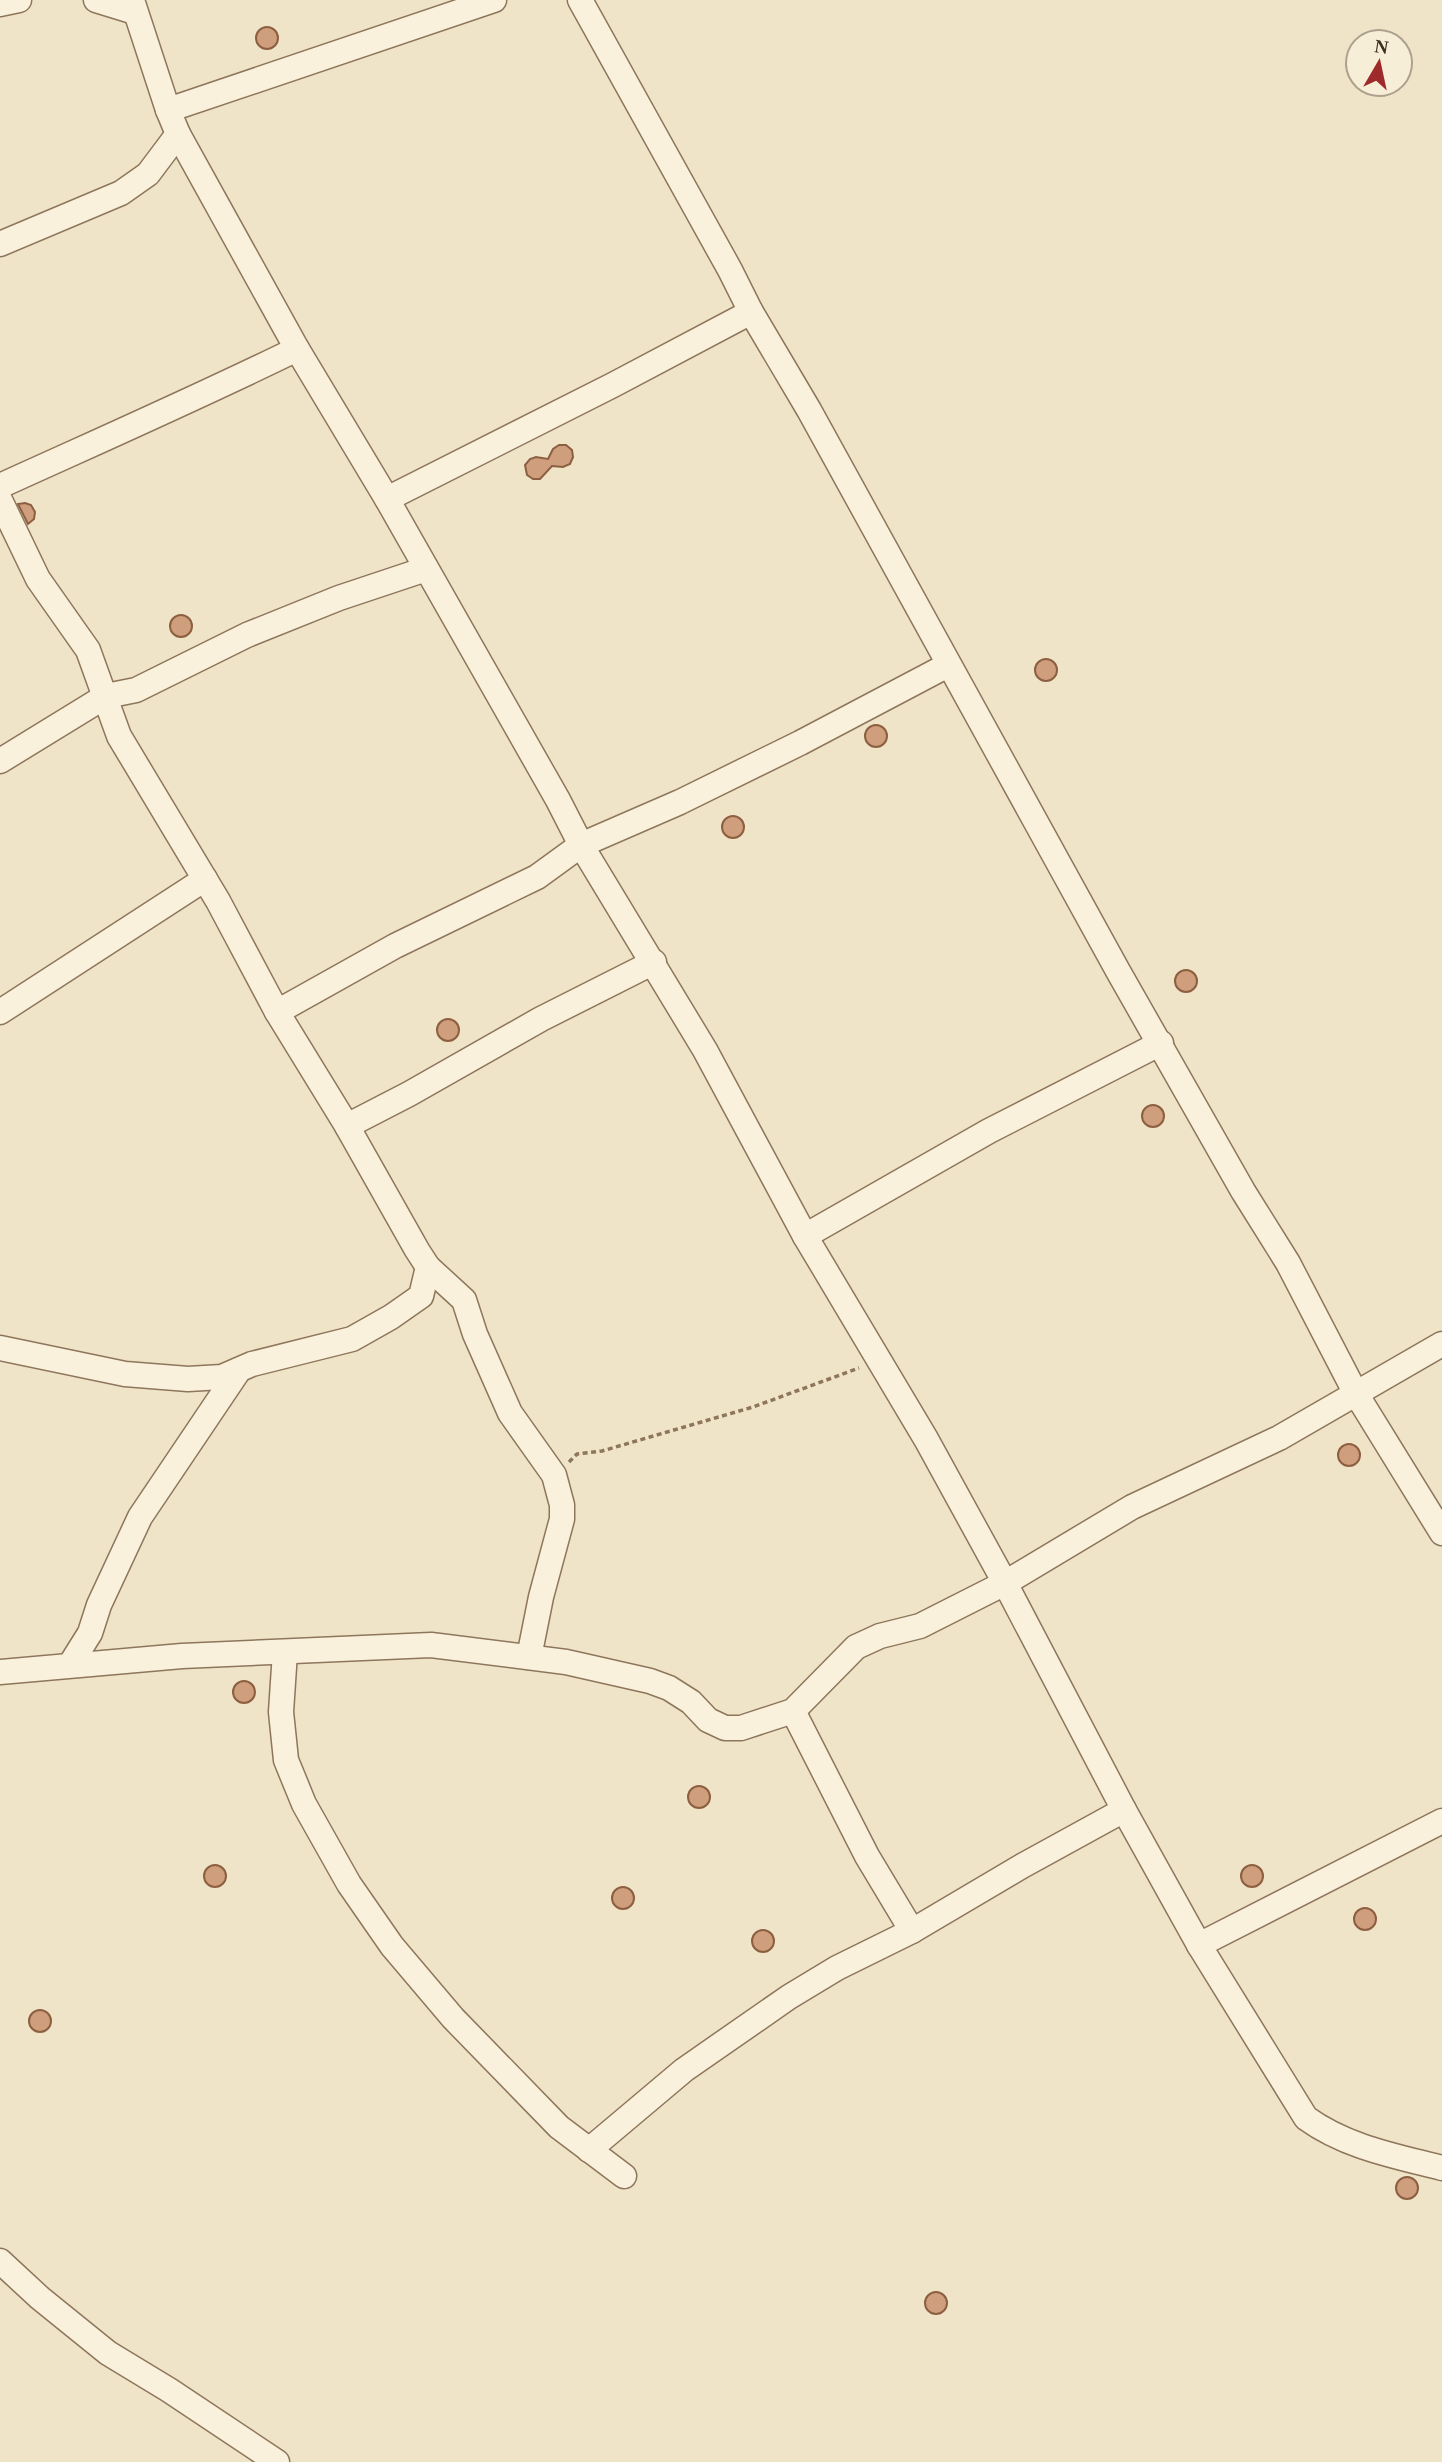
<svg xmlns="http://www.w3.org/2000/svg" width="1442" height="2462" font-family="'Times New Roman',serif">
<rect width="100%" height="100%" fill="#f0e4c8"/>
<g fill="#cf9f7d" stroke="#8d5f41" stroke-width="2">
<circle cx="267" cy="38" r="11"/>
<polygon points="559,445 566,445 572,450 573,457 570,464 563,467 552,466 540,479 533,479 527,475 525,465 530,459 536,457 548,459 553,449"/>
<polygon points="25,503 31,505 35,512 34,519 28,524 18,504"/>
<circle cx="181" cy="626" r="11"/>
<circle cx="1046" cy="670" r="11"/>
<circle cx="876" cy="736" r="11"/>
<circle cx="733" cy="827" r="11"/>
<circle cx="1186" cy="981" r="11"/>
<circle cx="448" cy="1030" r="11"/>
<circle cx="1153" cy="1116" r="11"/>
<circle cx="1349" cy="1455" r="11"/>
<circle cx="244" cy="1692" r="11"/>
<circle cx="699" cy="1797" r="11"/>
<circle cx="1252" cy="1876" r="11"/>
<circle cx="215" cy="1876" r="11"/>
<circle cx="623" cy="1898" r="11"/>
<circle cx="1365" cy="1919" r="11"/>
<circle cx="763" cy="1941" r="11"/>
<circle cx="40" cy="2021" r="11"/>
<circle cx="1407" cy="2188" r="11"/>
<circle cx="936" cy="2303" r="11"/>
</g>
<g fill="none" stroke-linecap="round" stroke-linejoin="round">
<g stroke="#8d765c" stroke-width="27">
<g id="minor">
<polyline points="96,0 135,12"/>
<path d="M 132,0 L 168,110 L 178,134 L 297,349 L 387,499 L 558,800 L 581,845 L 705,1050 L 805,1236 L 926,1439 L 1005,1583 L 1124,1810 L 1199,1945 L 1306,2118 C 1346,2147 1395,2156 1442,2168"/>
<polyline points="580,0 730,270 751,312 809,410 1118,971 1243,1191 1288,1263 1355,1392 1442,1533"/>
<polyline points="0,4 19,0"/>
<polyline points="168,110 494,0"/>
<polyline points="0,244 121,193 148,174 178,134"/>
<path d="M 0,486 C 99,441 199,397 297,349"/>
<polyline points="387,499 613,385 751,312"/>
<polyline points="0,500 38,579 88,650 119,736 218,901 277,1012 347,1126 417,1250 428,1267 464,1300 475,1334 510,1413 554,1475 562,1505 562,1519 541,1597 529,1657"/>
<polyline points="0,761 106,696 136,690 247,635 339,598 426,569"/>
<polyline points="0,1012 205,879"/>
<polyline points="277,1012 395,946 537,877 581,845 680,802 800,743 948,665"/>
<polyline points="347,1126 409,1094 541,1019 654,962"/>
<polyline points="805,1236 989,1131 1161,1043"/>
<polyline points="0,1348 125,1374 188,1379 222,1377 252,1364 352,1339 391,1317 421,1296 428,1267"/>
<polyline points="285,1652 281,1712 286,1760 304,1804 349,1884 392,1946 453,2018 559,2127 624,2176"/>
<polyline points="70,1665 90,1633 99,1605 140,1517 239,1370"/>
<polyline points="0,1672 182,1656 431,1645 566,1662 650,1681 669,1688 691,1702 708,1720 725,1728 741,1728 793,1711 856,1647 880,1636 920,1626 1005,1583 1132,1507 1279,1438 1442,1344"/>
<polyline points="793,1711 867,1856 912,1931"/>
<polyline points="1199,1945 1442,1821"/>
<polyline points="589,2150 684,2070 789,1997 837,1968 912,1931 1022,1866 1124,1810"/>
<polyline points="0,2261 40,2298 108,2353 169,2390 277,2462"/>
</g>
</g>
<polyline stroke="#8d765c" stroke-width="3.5" stroke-dasharray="5 3.5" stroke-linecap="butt" points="569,1462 577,1454 602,1451 753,1407 859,1368"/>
<use href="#minor" stroke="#faf1dc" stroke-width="24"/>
</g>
<g transform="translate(1379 63) rotate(9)"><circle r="33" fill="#f7eed8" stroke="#ada18e" stroke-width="2"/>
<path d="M0-5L12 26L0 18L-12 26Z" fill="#9e2a2b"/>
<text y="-10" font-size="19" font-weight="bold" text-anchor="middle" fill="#3d2e20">N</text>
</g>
</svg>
